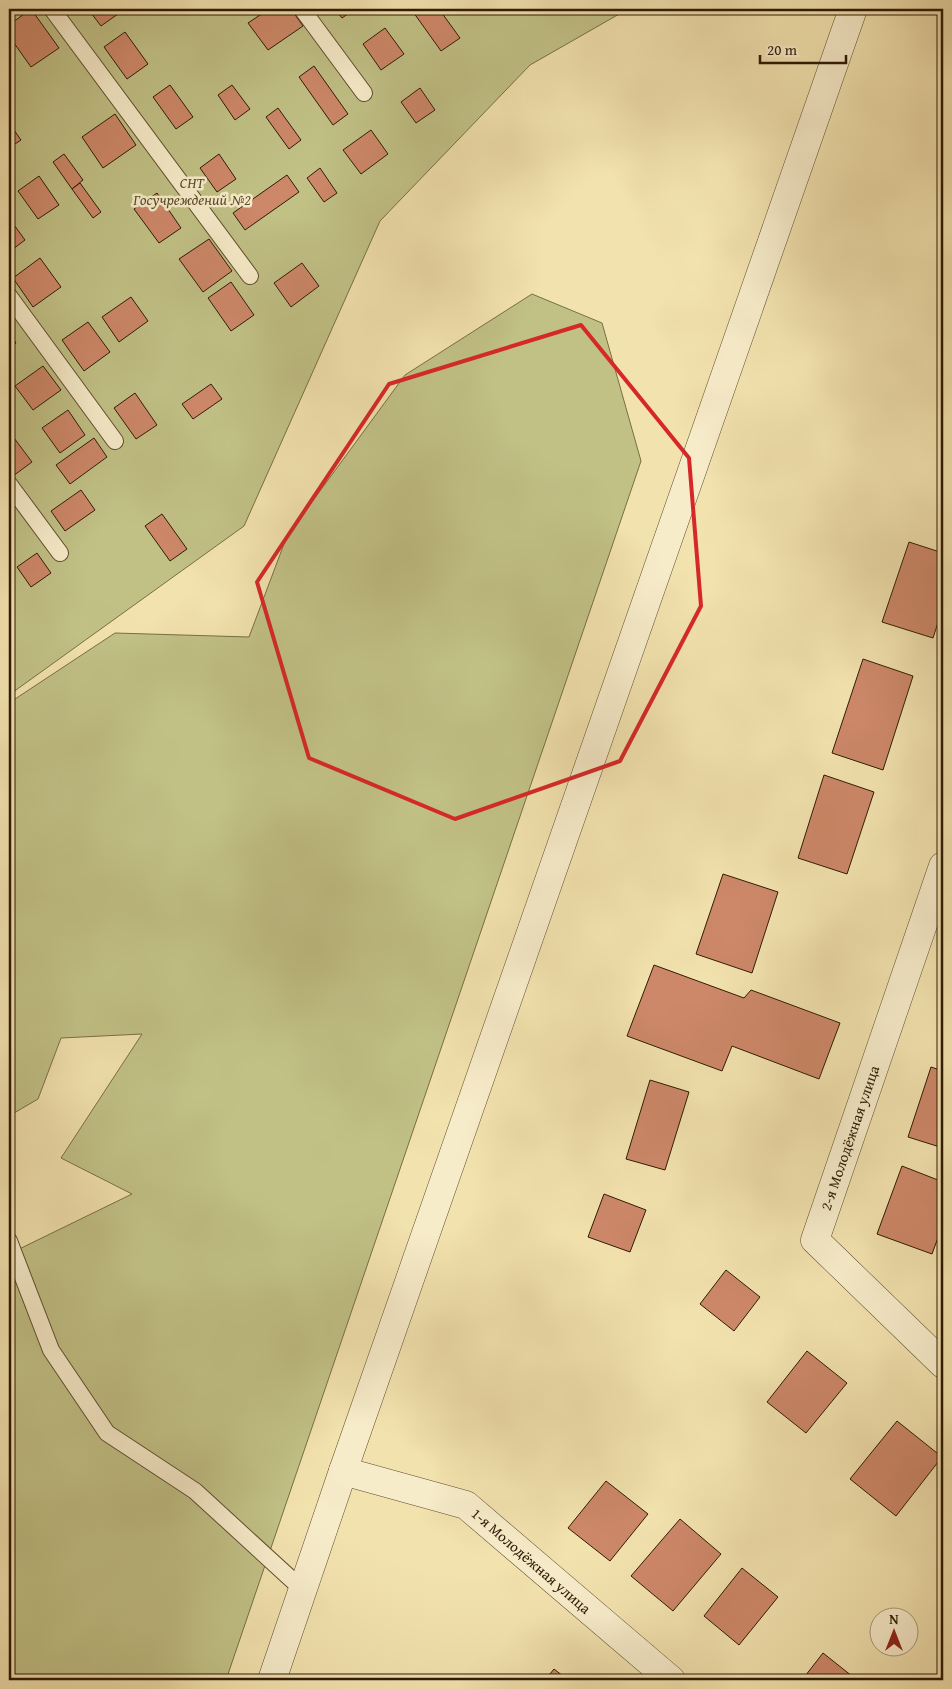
<svg xmlns="http://www.w3.org/2000/svg" width="952" height="1689" font-family="'Gentium Book Plus',serif">
<rect width="100%" height="100%" fill="#f2e2ae"/>
<filter id="stains"><feTurbulence type="fractalNoise" baseFrequency=".004" numOctaves="4"/><feColorMatrix values="0 0 0 0 .2 0 0 0 0 .09 0 0 0 0 .02 0 0 0 .5 -.17"/></filter>
<radialGradient id="worn" r=".72"><stop offset=".6" stop-color="#630" stop-opacity="0"/><stop offset="1" stop-color="#630" stop-opacity=".3"/></radialGradient>
<g fill="#c1c186" stroke="#786e45">
<polygon points="9,9 628,9 530,65 380,221 244,526 9,695"/>
<polygon points="532,294 602,323 641,461 226,1680 9,1680 9,1254 132,1194 61,1158 142,1034 61,1038 38,1099 9,1116 9,703 115,633 249,637 287,536 405,375"/>
</g>
<g fill="#cd8869" stroke="#2e1b04">
<polygon points="31,9 59,48 31,67 9,36 9,25"/>
<polygon points="88,9 125,9 101,26"/>
<polygon points="269,9 291,9 303,26 268,50 248,23"/>
<polygon points="335,9 355,9 342,18"/>
<polygon points="411,9 439,9 460,38 441,51"/>
<polygon points="385,28 404,54 381,70 363,44"/>
<polygon points="125,32 148,64 127,79 104,47"/>
<polygon points="314,66 348,114 333,125 299,77"/>
<polygon points="170,85 193,117 176,129 153,97"/>
<polygon points="232,85 250,109 235,120 218,95"/>
<polygon points="420,88 435,110 416,123 401,102"/>
<polygon points="278,108 301,140 289,149 266,117"/>
<polygon points="115,114 136,145 103,168 82,137"/>
<polygon points="9,123 21,140 9,148"/>
<polygon points="371,130 388,154 361,174 343,150"/>
<polygon points="64,154 83,180 72,189 53,162"/>
<polygon points="219,154 236,179 217,192 200,168"/>
<polygon points="320,168 337,193 324,202 307,178"/>
<polygon points="287,175 299,192 245,230 233,213"/>
<polygon points="39,176 59,205 38,219 18,191"/>
<polygon points="80,183 101,212 93,218 72,189"/>
<polygon points="157,193 181,228 159,243 134,209"/>
<polygon points="9,218 25,240 9,252"/>
<polygon points="209,239 232,271 203,292 179,259"/>
<polygon points="40,258 61,287 33,307 13,278"/>
<polygon points="302,263 319,286 291,307 274,283"/>
<polygon points="231,282 254,315 231,331 208,298"/>
<polygon points="131,297 148,321 119,342 102,317"/>
<polygon points="88,322 110,352 84,371 62,340"/>
<polygon points="9,333 16,343 9,348"/>
<polygon points="43,366 61,390 33,410 15,386"/>
<polygon points="211,384 222,399 193,419 182,404"/>
<polygon points="135,393 157,425 136,439 114,408"/>
<polygon points="68,410 85,435 60,453 42,428"/>
<polygon points="14,438 32,462 13,476 9,469 9,442"/>
<polygon points="94,438 107,457 70,484 56,465"/>
<polygon points="81,490 95,510 65,531 51,511"/>
<polygon points="162,514 187,549 170,561 145,526"/>
<polygon points="909,542 943,553 943,607 933,638 882,622"/>
<polygon points="37,553 51,573 31,587 17,567"/>
<polygon points="9,580 15,589 9,594"/>
<polygon points="863,659 913,676 883,770 832,753"/>
<polygon points="824,775 874,792 847,874 798,858"/>
<polygon points="723,874 778,892 752,973 696,954"/>
<polygon points="654,965 744,998 751,990 840,1023 819,1079 732,1046 722,1071 627,1036"/>
<polygon points="931,1067 943,1071 943,1148 908,1137"/>
<polygon points="650,1080 689,1092 665,1170 626,1159"/>
<polygon points="902,1166 943,1182 943,1224 932,1254 877,1234"/>
<polygon points="604,1194 646,1210 630,1252 588,1237"/>
<polygon points="726,1270 760,1297 734,1331 700,1304"/>
<polygon points="807,1351 847,1383 806,1433 767,1402"/>
<polygon points="897,1421 942,1457 896,1516 850,1479"/>
<polygon points="606,1481 648,1514 610,1561 568,1528"/>
<polygon points="680,1519 721,1554 673,1611 631,1576"/>
<polygon points="742,1568 778,1597 739,1645 704,1616"/>
<polygon points="823,1653 857,1680 802,1680"/>
<polygon points="554,1669 568,1680 545,1680"/>
</g>
<g fill="none" stroke-linecap="round" stroke-linejoin="round">
<g stroke="#5f4d2e" stroke-width="18">
<g id="service">
<polyline points="52,9 250,276"/>
<polyline points="302,9 364,93"/>
<polyline points="9,296 115,441"/>
<polyline points="9,484 60,553"/>
<polyline points="9,1241 51,1350 107,1433 195,1491 302,1589"/>
</g>
</g>
<g stroke="#5f4d2e" stroke-width="29">
<g id="minor">
<polyline points="943,866 815,1240 943,1364"/>
<polyline points="343,1471 466,1505 671,1680"/>
<polyline points="272,1680 343,1471 853,9"/>
</g>
</g>
<use href="#service" stroke="#f7ecca" stroke-width="16"/>
<use href="#minor" stroke="#f7ecca" stroke-width="28"/>
</g>
<path fill="none" stroke="#d62828" stroke-width="4" stroke-linejoin="round" d="M 581,325 L 689,458 L 701,606 L 620,761 L 455,819 L 309,758 L 257,582 L 389,384 Z"/>
<g text-anchor="middle" stroke-width="5" stroke-linejoin="round" paint-order="stroke">
<g font-size="15" font-style="italic" fill="#5a4d2b" stroke="#f7ecca">
<text x="192" y="188">СНТ<tspan x="192" dy="17">Госучреждений №2</tspan></text>
</g>
<g font-size="15" fill="#2e1b04" stroke="#f7ecca">
<text transform="translate(850 1138) rotate(-71)" y="5">2-я Молодёжная улица</text>
<text transform="translate(531 1561) rotate(41)" y="5">1-я Молодёжная улица</text>
</g>
</g>
<rect width="952" height="1689" fill="none" stroke="#f2e2ae" stroke-width="30"/>
<rect x="10" y="10" width="932" height="1669" fill="none" stroke="#2e1b04" stroke-width="2.5"/>
<rect x="15" y="15" width="922" height="1659" fill="none" stroke="#2e1b04"/>
<g transform="translate(894 1632)"><circle r="24" fill="#f7ecca" stroke="#a7987b"/>
<path d="M0-4L9 19L0 12L-9 19Z" fill="#8f2418"/>
<text y="-8" font-size="14" font-weight="bold" text-anchor="middle" fill="#2e1b04">N</text>
</g>
<path d="M760 55v8h86v-8" fill="none" stroke="#2e1b04" stroke-width="2.5"/>
<text x="767" y="55" font-size="15" fill="#2e1b04" stroke="#f7ecca" stroke-width="4" paint-order="stroke">20 m</text>
<rect width="100%" height="100%" filter="url(#stains)"/>
<rect width="100%" height="100%" fill="url(#worn)"/>
</svg>
